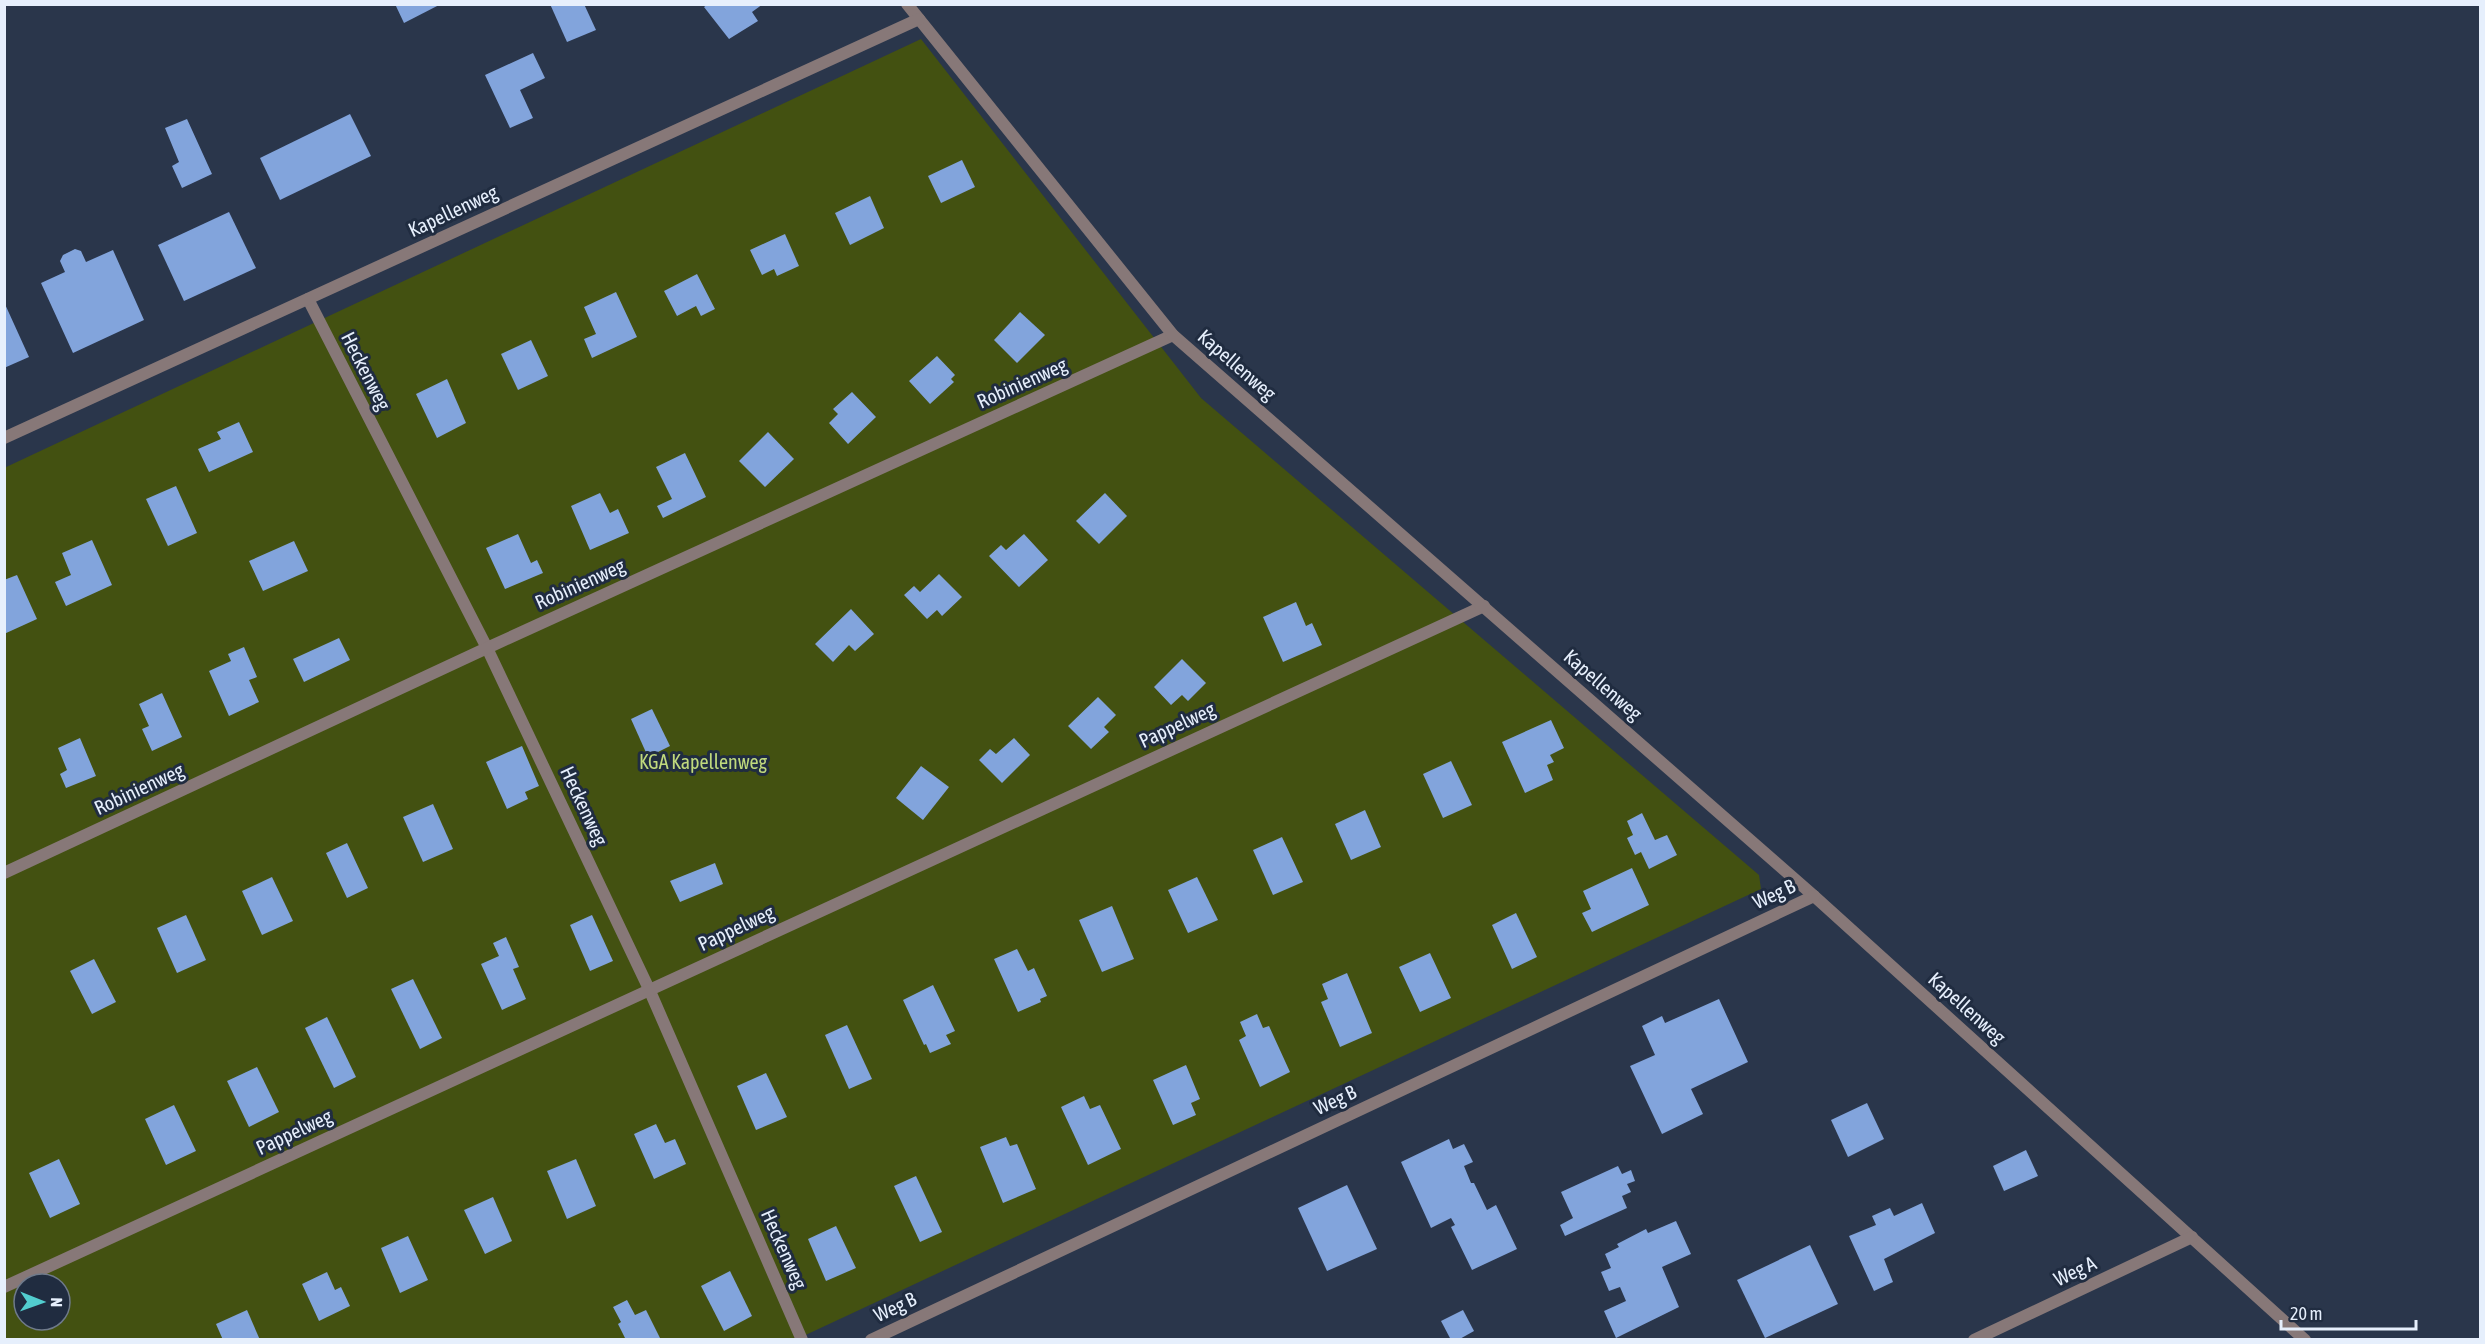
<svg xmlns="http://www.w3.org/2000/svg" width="2485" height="1344" font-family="'Asap Condensed',sans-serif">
<rect width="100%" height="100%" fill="#2a364b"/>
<path fill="#435111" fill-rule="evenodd" d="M 921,39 L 1201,398 L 1759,875 L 1761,889 L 797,1339 L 5,1339 L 4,468 ZM 24,1284 L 60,1284 L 60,1320 L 24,1320 Z"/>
<g fill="#82a4dc">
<polygon points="395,4 441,4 404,23"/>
<polygon points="550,4 584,4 596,30 567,42"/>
<polygon points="708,4 763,4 752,12 758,21 729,39 704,7"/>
<polygon points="533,53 545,78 520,90 533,118 510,128 485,75"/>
<polygon points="350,114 371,156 280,200 260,158"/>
<polygon points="187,119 212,174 182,188 172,166 179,162 165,128"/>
<polygon points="962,160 975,187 941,203 928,176"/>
<polygon points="870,196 884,228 850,245 835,213"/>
<polygon points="229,212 256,268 184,301 158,245"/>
<polygon points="785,234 799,266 777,276 774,269 762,275 750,250"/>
<polygon points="75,249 81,251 86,262 113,250 144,320 73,353 41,283 65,272 60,261 63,255"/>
<polygon points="697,274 715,309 701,316 696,306 677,316 664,291"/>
<polygon points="616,292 637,337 592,358 584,339 596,334 584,307"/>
<polygon points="4,302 29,357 4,368"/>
<polygon points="1020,312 1045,335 1017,363 994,340"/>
<polygon points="531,340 548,376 518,390 501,354"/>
<polygon points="937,356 955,375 951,379 954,382 930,404 909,381"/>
<polygon points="447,379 466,423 437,438 416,394"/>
<polygon points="852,392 876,417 848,444 829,423 838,414 833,409"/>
<polygon points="239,422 253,452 209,472 198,449 221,439 217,432"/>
<polygon points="768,432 794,459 765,487 739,461"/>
<polygon points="685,453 706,497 663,518 657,506 672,499 656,467"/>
<polygon points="176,486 197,533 168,546 146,499"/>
<polygon points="600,493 610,513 618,509 629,533 590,550 571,506"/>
<polygon points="1105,493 1127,516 1099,544 1076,521"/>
<polygon points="518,534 531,563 537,560 543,573 505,589 486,548"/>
<polygon points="1024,534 1048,560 1019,587 989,556 1001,545 1006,550"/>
<polygon points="92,540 112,585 66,606 55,582 71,575 62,553"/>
<polygon points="294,541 308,571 263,591 249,561"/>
<polygon points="939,574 962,597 942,616 937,610 927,619 904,595 914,586 920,592"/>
<polygon points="17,575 37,619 4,634 4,580"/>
<polygon points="1296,602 1306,626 1312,623 1322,645 1283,662 1263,617"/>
<polygon points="851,609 874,634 855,651 849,645 833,662 815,644"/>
<polygon points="339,638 350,660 304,682 293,659"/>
<polygon points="244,647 257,677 249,680 259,702 229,716 209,671 231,661 228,654"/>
<polygon points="1182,659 1206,683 1188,701 1182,695 1171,705 1154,687"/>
<polygon points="162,693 182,737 152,751 142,729 149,726 139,704"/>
<polygon points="1098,697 1116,715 1104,727 1109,732 1091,749 1068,726"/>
<polygon points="652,709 670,746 648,757 631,719"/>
<polygon points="1551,720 1564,748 1550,755 1554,762 1547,765 1553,780 1525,793 1502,742"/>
<polygon points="80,738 96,776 66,788 60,774 67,770 58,748"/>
<polygon points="1014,738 1030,755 1002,783 979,760 990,749 996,754"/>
<polygon points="522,746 539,786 525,792 528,799 507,809 486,762"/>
<polygon points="1451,761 1472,805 1443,818 1423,774"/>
<polygon points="921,766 949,787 923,820 896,798"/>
<polygon points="433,804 453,849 423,862 403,817"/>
<polygon points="1365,810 1381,847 1351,860 1335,824"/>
<polygon points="1642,813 1655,840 1667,835 1677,855 1649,869 1641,852 1635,855 1627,838 1633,835 1627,821"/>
<polygon points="1282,837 1303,882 1273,895 1253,850"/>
<polygon points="347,843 368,888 347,898 326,853"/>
<polygon points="715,863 723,884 680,902 670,881"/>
<polygon points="1632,868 1649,905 1592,932 1582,913 1591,909 1583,891"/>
<polygon points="272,877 293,921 262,935 242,891"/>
<polygon points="1197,877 1218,920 1188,933 1168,890"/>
<polygon points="1112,906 1134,959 1102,972 1079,920"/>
<polygon points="1516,913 1537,957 1512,969 1492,925"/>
<polygon points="186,915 206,960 177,973 157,928"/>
<polygon points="592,915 613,961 590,971 570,925"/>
<polygon points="506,937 519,967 513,969 526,999 502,1010 481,964 499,956 493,943"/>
<polygon points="1017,949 1028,971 1034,968 1047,996 1040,999 1041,1002 1018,1012 994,959"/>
<polygon points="1430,953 1451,998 1420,1012 1399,967"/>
<polygon points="94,959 116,1002 92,1014 70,971"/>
<polygon points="1347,973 1372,1033 1340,1047 1321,1002 1328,999 1322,984"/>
<polygon points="413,979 442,1038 420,1049 391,989"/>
<polygon points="933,985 955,1031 946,1035 951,1044 930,1053 926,1044 924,1045 903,1000"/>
<polygon points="1719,999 1748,1062 1691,1089 1703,1114 1662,1134 1630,1066 1655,1055 1642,1026 1662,1016 1665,1023"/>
<polygon points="1257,1014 1263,1028 1269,1026 1290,1072 1260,1087 1239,1040 1246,1036 1240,1022"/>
<polygon points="327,1017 356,1077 334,1088 305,1028"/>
<polygon points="847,1025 872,1079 849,1089 825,1035"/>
<polygon points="1186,1065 1200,1099 1191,1103 1196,1115 1173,1125 1153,1080"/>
<polygon points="257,1067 279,1112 249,1127 227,1081"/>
<polygon points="766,1073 787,1117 756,1130 737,1086"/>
<polygon points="1084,1096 1090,1109 1100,1105 1121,1149 1088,1165 1061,1107"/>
<polygon points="1867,1103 1884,1139 1848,1157 1831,1120"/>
<polygon points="174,1105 196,1151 166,1165 145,1119"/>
<polygon points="656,1124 665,1143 675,1139 686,1164 654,1179 634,1134"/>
<polygon points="1006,1137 1010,1146 1017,1144 1036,1189 1003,1203 980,1147"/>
<polygon points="1449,1139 1453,1149 1464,1144 1473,1162 1464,1166 1471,1183 1474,1183 1487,1210 1496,1205 1517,1249 1472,1270 1451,1227 1455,1225 1451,1218 1431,1228 1401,1162"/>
<polygon points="2026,1150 2038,1176 2004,1191 1993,1166"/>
<polygon points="59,1159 80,1204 50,1218 29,1173"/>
<polygon points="576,1159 596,1206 567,1219 547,1171"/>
<polygon points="1618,1166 1622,1174 1631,1170 1635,1181 1627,1184 1631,1192 1622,1196 1627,1208 1565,1236 1560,1225 1573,1218 1561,1192"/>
<polygon points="916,1176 942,1232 920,1242 894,1186"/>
<polygon points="1347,1185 1377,1249 1327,1271 1298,1208"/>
<polygon points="493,1197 512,1241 485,1254 464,1210"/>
<polygon points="1922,1203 1935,1233 1884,1259 1893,1282 1874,1291 1849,1236 1876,1225 1872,1216 1890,1208 1894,1216"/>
<polygon points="1676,1221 1691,1254 1662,1267 1679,1307 1616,1338 1604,1311 1626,1301 1620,1287 1609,1291 1601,1272 1611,1268 1605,1254 1619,1247 1617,1244 1646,1229 1648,1233"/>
<polygon points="836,1226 856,1268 826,1281 808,1239"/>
<polygon points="408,1236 428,1280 400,1293 381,1248"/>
<polygon points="1810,1245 1838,1304 1765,1338 1737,1280"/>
<polygon points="730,1271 752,1316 724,1331 701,1286"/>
<polygon points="327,1272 335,1290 341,1287 350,1306 319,1321 302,1284"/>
<polygon points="627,1300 635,1315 646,1310 661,1340 626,1340 618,1324 621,1322 613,1307"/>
<polygon points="247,1310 260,1340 223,1340 216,1324"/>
<polygon points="1463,1310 1474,1331 1458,1340 1451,1340 1441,1321"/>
</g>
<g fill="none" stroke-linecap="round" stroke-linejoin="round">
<g stroke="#877878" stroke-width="12">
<polyline points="308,299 487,648 649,989 802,1340"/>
<polyline points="4,873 487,648 1173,335"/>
<polyline points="4,1287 1484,606"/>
</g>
<g stroke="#877878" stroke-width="12">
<polyline points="907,4 1173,335 1814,896 2305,1340"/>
<polyline points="4,438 919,19"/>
<polyline points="871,1340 1814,896"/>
<polyline points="1974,1340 2192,1237"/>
</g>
</g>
<g text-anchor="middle" stroke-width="6" stroke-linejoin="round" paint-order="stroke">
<g font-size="20" fill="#e6effc" stroke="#202c40">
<text transform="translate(453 211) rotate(-25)" y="7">Kapellenweg</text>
<text transform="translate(1237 365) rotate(41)" y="7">Kapellenweg</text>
<text transform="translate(366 371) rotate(63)" y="7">Heckenweg</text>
<text transform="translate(1022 383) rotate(-24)" y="7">Robinienweg</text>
<text transform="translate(580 584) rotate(-24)" y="7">Robinienweg</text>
<text transform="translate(1603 685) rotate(41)" y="7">Kapellenweg</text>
<text transform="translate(1177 725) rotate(-25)" y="7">Pappelweg</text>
<text transform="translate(139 789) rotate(-25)" y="7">Robinienweg</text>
<text transform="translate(584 806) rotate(65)" y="7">Heckenweg</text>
<text transform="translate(1774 894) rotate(-25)" y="7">Weg B</text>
<text transform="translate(736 928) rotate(-25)" y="7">Pappelweg</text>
<text transform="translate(1967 1008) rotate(42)" y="7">Kapellenweg</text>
<text transform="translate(1335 1100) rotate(-25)" y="7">Weg B</text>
<text transform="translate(294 1132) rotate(-25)" y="7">Pappelweg</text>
<text transform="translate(784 1249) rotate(66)" y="7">Heckenweg</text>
<text transform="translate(2075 1271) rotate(-25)" y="7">Weg A</text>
<text transform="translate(895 1307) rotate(-25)" y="7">Weg B</text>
</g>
<g font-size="20" fill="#c0d97d" stroke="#202c40">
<text x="703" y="769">KGA Kapellenweg</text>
</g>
</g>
<rect width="2485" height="1344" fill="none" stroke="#e6effc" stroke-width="12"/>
<g transform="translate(42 1302) rotate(91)"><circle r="28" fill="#202c40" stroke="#6f7a8b" stroke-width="1.5"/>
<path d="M0-4.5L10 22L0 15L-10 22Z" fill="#52cdcf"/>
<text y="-9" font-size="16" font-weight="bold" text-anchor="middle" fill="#e6effc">N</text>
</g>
<path d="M2281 1320v9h135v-9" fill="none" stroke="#e6effc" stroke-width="3"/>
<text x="2290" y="1320" font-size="18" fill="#e6effc" stroke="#202c40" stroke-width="4.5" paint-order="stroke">20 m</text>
</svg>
